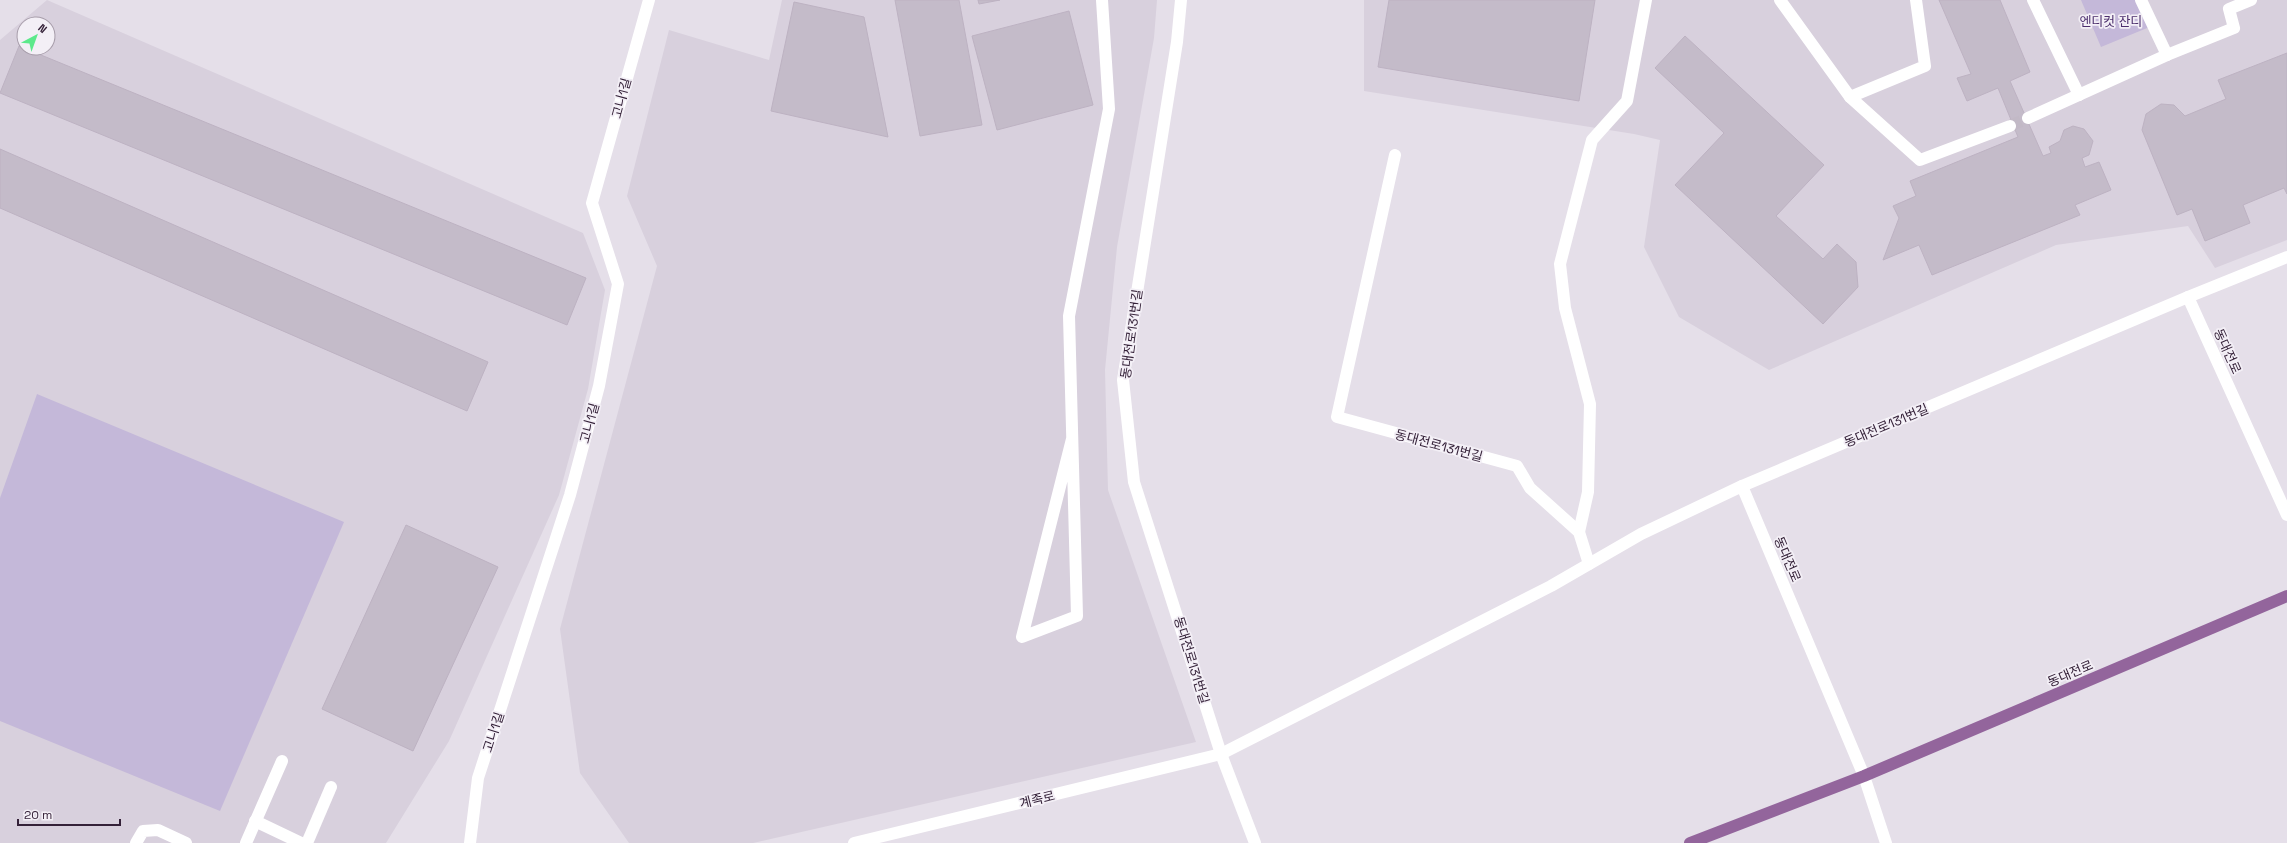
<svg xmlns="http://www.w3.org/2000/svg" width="2287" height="843" font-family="'Space Grotesk','Noto Sans KR',sans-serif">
<rect width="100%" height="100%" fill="#e5dfe9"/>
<g fill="#d8d0dd" fill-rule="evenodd">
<path d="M 47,0 L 583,233 L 605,290 L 588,389 L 559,495 L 449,741 L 386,843 L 0,843 L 0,40 ZM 24,24 L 48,24 L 48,48 L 24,48 Z"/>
<polygon points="782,0 1157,0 1154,38 1117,247 1105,370 1108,490 1196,742 753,843 629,843 580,773 560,629 657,266 627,196 669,30 769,60"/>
<polygon points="1364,0 2287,0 2287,240 2215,268 2188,226 2056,245 1769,370 1679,317 1644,247 1660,140 1634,134 1364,91"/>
</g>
<g fill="#c4b8d9">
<polygon points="2081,0 2141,0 2152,26 2101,47"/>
<polygon points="37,394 344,522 220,811 0,721 0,498"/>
</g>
<g fill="#c4bbc9" stroke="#bdb2c2">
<polygon points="895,0 959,0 982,125 920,136"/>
<polygon points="978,0 1000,0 979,4"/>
<polygon points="1389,0 1595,0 1579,101 1378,67"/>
<polygon points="1939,0 2000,0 2030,72 2010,81 2043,156 2051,153 2049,147 2060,141 2064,130 2073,126 2084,129 2093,141 2089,155 2082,158 2085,167 2099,162 2111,190 2075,205 2080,215 1932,275 1919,245 1883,260 1899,218 1893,206 1916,196 1910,181 2018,137 1998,88 1967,101 1957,78 1971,74"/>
<polygon points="794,2 864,17 888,137 771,111"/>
<polygon points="1069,11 1093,105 997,130 972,36"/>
<polygon points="1685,36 1824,165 1776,216 1823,259 1837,244 1856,262 1858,287 1823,324 1675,185 1724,133 1655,68"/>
<polygon points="19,46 586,278 567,325 0,93"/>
<polygon points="2287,53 2287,194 2284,188 2243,205 2250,223 2205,241 2192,209 2177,215 2142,130 2146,114 2161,104 2174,105 2185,116 2226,99 2218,80"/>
<polygon points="0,149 488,362 467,411 0,208"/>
<polygon points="406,525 498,567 413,751 322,709"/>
</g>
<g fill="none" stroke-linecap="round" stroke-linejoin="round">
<polyline stroke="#c2b9c6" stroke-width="12" stroke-dasharray="12 6" stroke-linecap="butt" points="2010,126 2028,118"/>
<g stroke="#fff" stroke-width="12">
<polyline points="1181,0 1177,42 1123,380 1134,482 1221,754 1255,843"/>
<polyline points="1780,0 1850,97 1920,160 2010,126"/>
<polyline points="2033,0 2079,95"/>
<polyline points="2141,0 2167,55"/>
<polyline points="1850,97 1925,66 1916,0"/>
<polyline points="2028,118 2167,55 2234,28 2229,9 2251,0"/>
<polyline points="1395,155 1337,417 1517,466 1530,488 1579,532 1589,564"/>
<polyline points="2188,297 2287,515"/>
<polyline points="1072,439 1022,637 1077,616 1069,316 1109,109 1102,0"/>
<polyline points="1742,486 1864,776 1886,843"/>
<polyline points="1579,532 1588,492 1590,404 1565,308 1560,264 1592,140 1627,101 1646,0"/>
<polyline points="255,821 301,843"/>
<polyline points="136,843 143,831 158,830 186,843"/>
<polyline points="246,843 282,761"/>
<polyline points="307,843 331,787"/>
<polyline points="470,843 478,778 570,495 599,386 618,284 592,203 649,0"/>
<polyline points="854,843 1221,754 1551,586 1641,534 1742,486 2188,297 2287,257"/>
</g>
<polyline stroke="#93659c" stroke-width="12" points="1690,843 1864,776 2287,596"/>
</g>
<g text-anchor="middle" stroke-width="3.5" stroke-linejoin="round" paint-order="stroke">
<g font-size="13" fill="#4b2e6c" stroke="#f3eff6">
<text x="2111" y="26">엔디컷 잔디</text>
</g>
<g font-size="13" fill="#342138" stroke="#f3eff6">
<text transform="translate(621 98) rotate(-75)" y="5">고니1길</text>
<text transform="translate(1131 334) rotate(-82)" y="5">동대전로131번길</text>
<text transform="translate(2228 351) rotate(66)" y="5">동대전로</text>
<text transform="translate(589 423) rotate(-75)" y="5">고니1길</text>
<text transform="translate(1886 425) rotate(-23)" y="5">동대전로131번길</text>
<text transform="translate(1439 445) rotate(15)" y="5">동대전로131번길</text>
<text transform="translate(1788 559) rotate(67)" y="5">동대전로</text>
<text transform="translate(1192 660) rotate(73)" y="5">동대전로131번길</text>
<text transform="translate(2070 673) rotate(-23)" y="5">동대전로</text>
<text transform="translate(493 732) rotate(-72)" y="5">고니1길</text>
<text transform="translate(1037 799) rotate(-14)" y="5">계족로</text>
</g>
</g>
<g transform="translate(36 36) rotate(41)"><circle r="19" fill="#f3eff6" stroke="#a79daa"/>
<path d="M0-3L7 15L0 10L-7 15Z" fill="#5ce98b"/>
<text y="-6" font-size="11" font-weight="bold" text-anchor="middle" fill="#342138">N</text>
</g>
<path d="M18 819v6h102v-6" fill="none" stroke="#342138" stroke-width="2"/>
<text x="24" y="819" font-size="12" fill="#342138" stroke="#f3eff6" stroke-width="3" paint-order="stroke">20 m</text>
</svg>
